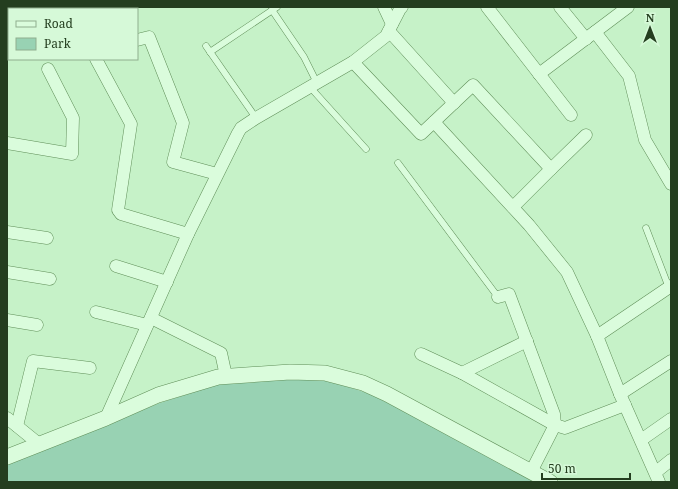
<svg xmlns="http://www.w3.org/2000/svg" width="678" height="489" font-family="'Noto Serif',serif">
<rect width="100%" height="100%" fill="#c6f2c8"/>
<polygon fill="#98d2b3" points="289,379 318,379 336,383 370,394 398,408 535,482 7,482 7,463 160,403 219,384"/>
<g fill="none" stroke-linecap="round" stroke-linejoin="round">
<g stroke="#608f59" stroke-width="7">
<g id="service">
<polyline points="272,10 304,57 317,83"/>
<polyline points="206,46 256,118"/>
<polyline points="210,52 277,7"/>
<polyline points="310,87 366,149"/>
<polyline points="398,163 498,297"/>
<polyline points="646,228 669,288"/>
</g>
</g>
<g stroke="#608f59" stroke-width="13">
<g id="minor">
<polyline points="384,7 392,24"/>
<polyline points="487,7 571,115"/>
<polyline points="560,7 586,39"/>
<polyline points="72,9 76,7"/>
<polyline points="389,31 454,103"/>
<polyline points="595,32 629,76 645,140 671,184"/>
<polyline points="137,40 149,37 183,123 173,162 217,174"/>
<polyline points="96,59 131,124 118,210 121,214 188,234"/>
<polyline points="353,62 421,134 473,85 551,169"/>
<polyline points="539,74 628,7"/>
<polyline points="434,122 529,225 567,272 597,336 620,394 659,482"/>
<polyline points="7,143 72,154 73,118 48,69"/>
<polyline points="513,207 551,169 586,135"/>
<polyline points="7,232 47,238"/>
<polyline points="116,266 167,282"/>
<polyline points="7,272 50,279"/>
<polyline points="498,297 509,294 554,414 555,425 531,472"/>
<polyline points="96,312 147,325"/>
<polyline points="151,318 221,353 226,376"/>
<polyline points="7,320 37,325"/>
<polyline points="597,336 671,286"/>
<polyline points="421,354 462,373 555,425 565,428 625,405"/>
<polyline points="462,373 527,341"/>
<polyline points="620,394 671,361"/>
<polyline points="7,418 39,444"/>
<polyline points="106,418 188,234 238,133 241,128 256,118 353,62 386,36 400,9 402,7"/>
<polyline points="17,426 33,361 90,368"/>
<polyline points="641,440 671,419"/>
<polyline points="656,472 671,460"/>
</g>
</g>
<g stroke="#608f59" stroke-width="16">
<polyline id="tertiary" points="7,457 106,418 158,395 218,377 290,372 325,373 363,383 387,394 550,482"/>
</g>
<use href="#service" stroke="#dafcdc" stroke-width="6"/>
<use href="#minor" stroke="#dafcdc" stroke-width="12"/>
<use href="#tertiary" stroke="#dafcdc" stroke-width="15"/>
</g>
<rect width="678" height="489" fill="none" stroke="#243e1f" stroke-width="16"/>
<rect x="8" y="8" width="130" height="52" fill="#d6f9d8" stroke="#8fae8e"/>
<rect x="16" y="21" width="20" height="6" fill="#dafcdc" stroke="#8fae8e"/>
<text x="44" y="28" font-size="12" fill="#243e1f">Road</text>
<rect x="16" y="38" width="20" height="12" fill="#98d2b3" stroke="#8fae8e"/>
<text x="44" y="48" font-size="12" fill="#243e1f">Park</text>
<g transform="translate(650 28)" stroke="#d6f9d8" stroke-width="3" paint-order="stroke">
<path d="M0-3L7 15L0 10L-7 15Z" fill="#243e1f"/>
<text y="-6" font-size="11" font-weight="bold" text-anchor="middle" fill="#243e1f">N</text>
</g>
<path d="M542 473v6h88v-6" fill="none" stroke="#243e1f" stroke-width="2"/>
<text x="548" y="473" font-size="12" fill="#243e1f" stroke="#d6f9d8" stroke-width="3" paint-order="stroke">50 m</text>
</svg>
